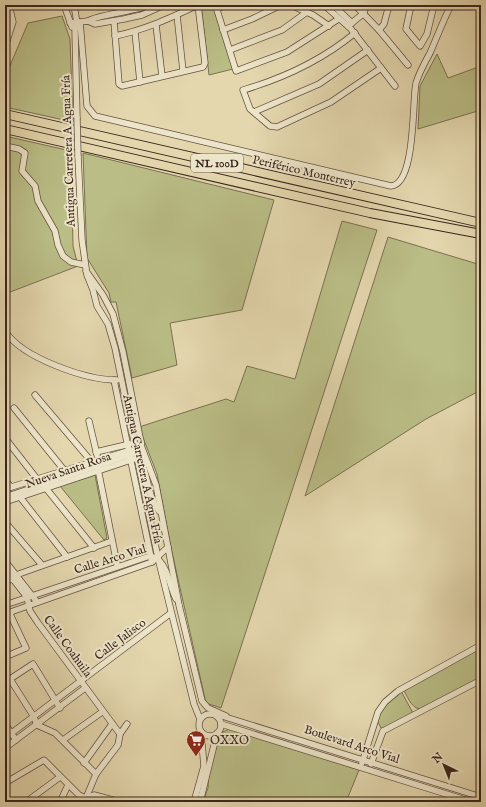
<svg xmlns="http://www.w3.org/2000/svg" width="486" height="807" font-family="'IM FELL English',serif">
<rect width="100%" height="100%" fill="#e4d7ae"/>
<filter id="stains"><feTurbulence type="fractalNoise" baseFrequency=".005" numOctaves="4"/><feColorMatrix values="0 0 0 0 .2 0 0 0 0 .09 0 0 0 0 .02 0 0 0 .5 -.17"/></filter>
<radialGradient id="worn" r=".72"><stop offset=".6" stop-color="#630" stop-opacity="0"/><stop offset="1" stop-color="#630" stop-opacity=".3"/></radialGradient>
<g fill="#babd86" stroke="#7a7152">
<polygon points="201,5 217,5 214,7 233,69 209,75"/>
<polygon points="62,16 70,39 73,122 5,107 5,67 9,68 28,23"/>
<polygon points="437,54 448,78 481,66 481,110 418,129 420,86"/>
<polygon points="5,136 71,151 73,246 78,266 5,294"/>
<polygon points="83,153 274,200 242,310 170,323 177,365 132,378 116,302 111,302 109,293 87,258"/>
<polygon points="342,221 377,230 221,708 206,703 171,548 157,474 139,427 226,399 234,402 247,366 295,379"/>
<polygon points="388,237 481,265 481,390 426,419 305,496"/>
<polygon points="95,475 107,538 104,540 60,486"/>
<path d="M 481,646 L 481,677 L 423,709 C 412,710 409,699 404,691 Z"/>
<polygon points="401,691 413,713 384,728 381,728 377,720 386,703"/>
<polygon points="231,728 359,770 346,802 203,802 208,788 209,770 221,733"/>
</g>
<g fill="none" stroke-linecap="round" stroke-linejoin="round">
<g stroke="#655241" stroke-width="7">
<g id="minor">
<polyline points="64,5 72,27"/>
<polyline points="74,5 77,23 75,30 77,118"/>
<polyline points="227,5 219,8 217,10 236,71 287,52 337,20"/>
<polyline points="291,5 313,15 329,26"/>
<polyline points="324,5 351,29 395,86"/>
<polyline points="333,5 352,23"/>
<polyline points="355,5 379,30 408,65"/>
<polyline points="411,5 406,29 420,46 427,34 434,5"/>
<polyline points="177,15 183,71"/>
<path d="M 88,21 C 96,15 137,11 151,5"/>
<polyline points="114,21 119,84 122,86 203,67 205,63 198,5"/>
<path d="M 80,22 L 87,106 L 95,116 L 391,186 C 416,184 412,101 416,83 C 419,73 425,62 430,53 C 437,37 443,21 451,5"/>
<polyline points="70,23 88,21 95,24 124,19 142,15 164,5"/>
<polyline points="156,25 162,76"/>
<polyline points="348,26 364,13 366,5"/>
<polyline points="223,30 252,19 281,5"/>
<polyline points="379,30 384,24 389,5"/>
<polyline points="135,32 140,82"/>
<path d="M 355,33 C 321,61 284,78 243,90 L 250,109 L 270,126 L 277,127 L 331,102 L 381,68"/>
<path d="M 115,36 C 145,30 170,18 198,5"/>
<polyline points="5,47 13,22 9,5"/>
<polyline points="230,50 282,30 307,12"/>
<polyline points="254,112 319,84 368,50"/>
<polyline points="5,146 19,149 25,153 22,171 35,186 38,201 55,231 58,245 63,256 71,262 85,265"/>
<polyline points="78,156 82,240 87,275 93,290 97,306 108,324 115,348 158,558 194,704 200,719"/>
<polyline points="86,271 103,295 113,314 123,352 142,448 156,485 179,605 202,701 208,708 226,716"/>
<path d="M 5,331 C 22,358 86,380 117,380"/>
<polyline points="114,380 152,562"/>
<polyline points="35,395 91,461"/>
<polyline points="14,408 64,470"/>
<polyline points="89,421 97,455"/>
<polyline points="5,438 37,479"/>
<polyline points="96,452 130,444"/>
<polyline points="98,469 117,564"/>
<polyline points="5,480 11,487"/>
<polyline points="45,487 94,548"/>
<polyline points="5,489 131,450"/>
<path d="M 5,497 L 136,453 C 150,473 145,492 159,511"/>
<polyline points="20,497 67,557"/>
<polyline points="5,502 134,459"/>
<polyline points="5,522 42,565"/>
<path d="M 159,560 C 169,571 169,585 176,599"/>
<polyline points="5,561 37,602"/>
<polyline points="5,569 27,597 30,611 38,623 120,734"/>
<polyline points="16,575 112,541"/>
<polyline points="5,581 13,579"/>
<polyline points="5,605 150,556 153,557"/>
<polyline points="5,614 152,562 168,547"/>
<polyline points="5,657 26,648 9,612"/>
<polyline points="60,708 33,664 10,679 34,717 37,725 55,733 96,774"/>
<circle cx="210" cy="725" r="11"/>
<polyline points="222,716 481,797"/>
<polyline points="5,724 16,740"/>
<polyline points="221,724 472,802"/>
<polyline points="5,738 171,613"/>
<polyline points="63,740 102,712"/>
<polyline points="5,748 85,688"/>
<polyline points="84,763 112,724"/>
<polyline points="362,763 378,712 385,702 398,691 481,645"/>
<polyline points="371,764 383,731 481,680"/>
<polyline points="5,783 44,760 79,795 94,802"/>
<polyline points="86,798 96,774 118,745 120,734 127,724"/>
<polyline points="88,801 89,797 94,795 120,802"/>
<polyline points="26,802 60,777"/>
<polyline points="60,802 68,785"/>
<polyline points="96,802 103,802"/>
<polyline points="194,802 204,766 201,732"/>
<polyline points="200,802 217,733"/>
</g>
</g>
<g stroke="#3b251d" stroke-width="10">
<g id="highway">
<polyline points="5,114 481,223"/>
<polyline points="5,129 370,213 481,234"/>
</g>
</g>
<use href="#minor" stroke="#ede5ca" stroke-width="5.5"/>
<use href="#highway" stroke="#e4d7ae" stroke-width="8"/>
<g stroke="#655241" stroke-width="7" stroke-linecap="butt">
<polyline id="minor-bridge" points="77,118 78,156"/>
</g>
<use href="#minor-bridge" stroke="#ede5ca" stroke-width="5.5"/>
</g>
<defs>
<g id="supermarket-pin" transform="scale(1)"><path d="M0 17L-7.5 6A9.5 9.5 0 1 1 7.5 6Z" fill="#8f2418" stroke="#ede5ca"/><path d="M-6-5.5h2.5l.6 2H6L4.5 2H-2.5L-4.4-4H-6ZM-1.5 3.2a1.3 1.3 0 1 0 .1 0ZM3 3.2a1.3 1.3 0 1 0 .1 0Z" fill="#fff"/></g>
</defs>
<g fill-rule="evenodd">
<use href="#supermarket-pin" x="196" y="740"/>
</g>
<g text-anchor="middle" stroke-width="4" stroke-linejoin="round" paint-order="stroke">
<rect fill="#ede5ca" stroke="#705f51" stroke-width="1" x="191" y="154" width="52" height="18" rx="3"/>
<g font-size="11" font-weight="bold" fill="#3b251d">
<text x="217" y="167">NL 100D</text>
</g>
<g font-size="12" fill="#3b251d" stroke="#ede5ca">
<text transform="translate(68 151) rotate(-92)" y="4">Antigua Carretera A Agua Fría</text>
<text transform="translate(304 171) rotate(13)" y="4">Periférico Monterrey</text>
<text transform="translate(143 469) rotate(78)" y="4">Antigua Carretera A Agua Fría</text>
<text transform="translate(68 470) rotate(-19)" y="4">Nueva Santa Rosa</text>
<text transform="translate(110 559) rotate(-17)" y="4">Calle Arco Vial</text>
<text transform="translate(120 639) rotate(-37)" y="4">Calle Jalisco</text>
<text transform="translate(68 646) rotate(54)" y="4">Calle Coahuila</text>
<text transform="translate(352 744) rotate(18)" y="4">Boulevard Arco Vial</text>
</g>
<g font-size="12" fill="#3b251d" stroke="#ede5ca" text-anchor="start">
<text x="210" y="744">OXXO</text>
</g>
</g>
<rect width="486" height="807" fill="none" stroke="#e4d7ae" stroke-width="20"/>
<rect x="6" y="6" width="474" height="795" fill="none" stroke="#3b251d" stroke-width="2"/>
<rect x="10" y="10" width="466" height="787" fill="none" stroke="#3b251d"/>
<g transform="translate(444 765) rotate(317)" stroke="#ede5ca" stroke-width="3" paint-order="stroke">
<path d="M0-3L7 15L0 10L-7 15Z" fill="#3b251d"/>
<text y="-6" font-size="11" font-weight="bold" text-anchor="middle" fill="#3b251d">N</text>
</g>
<rect width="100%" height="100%" filter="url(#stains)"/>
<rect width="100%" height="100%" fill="url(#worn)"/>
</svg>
